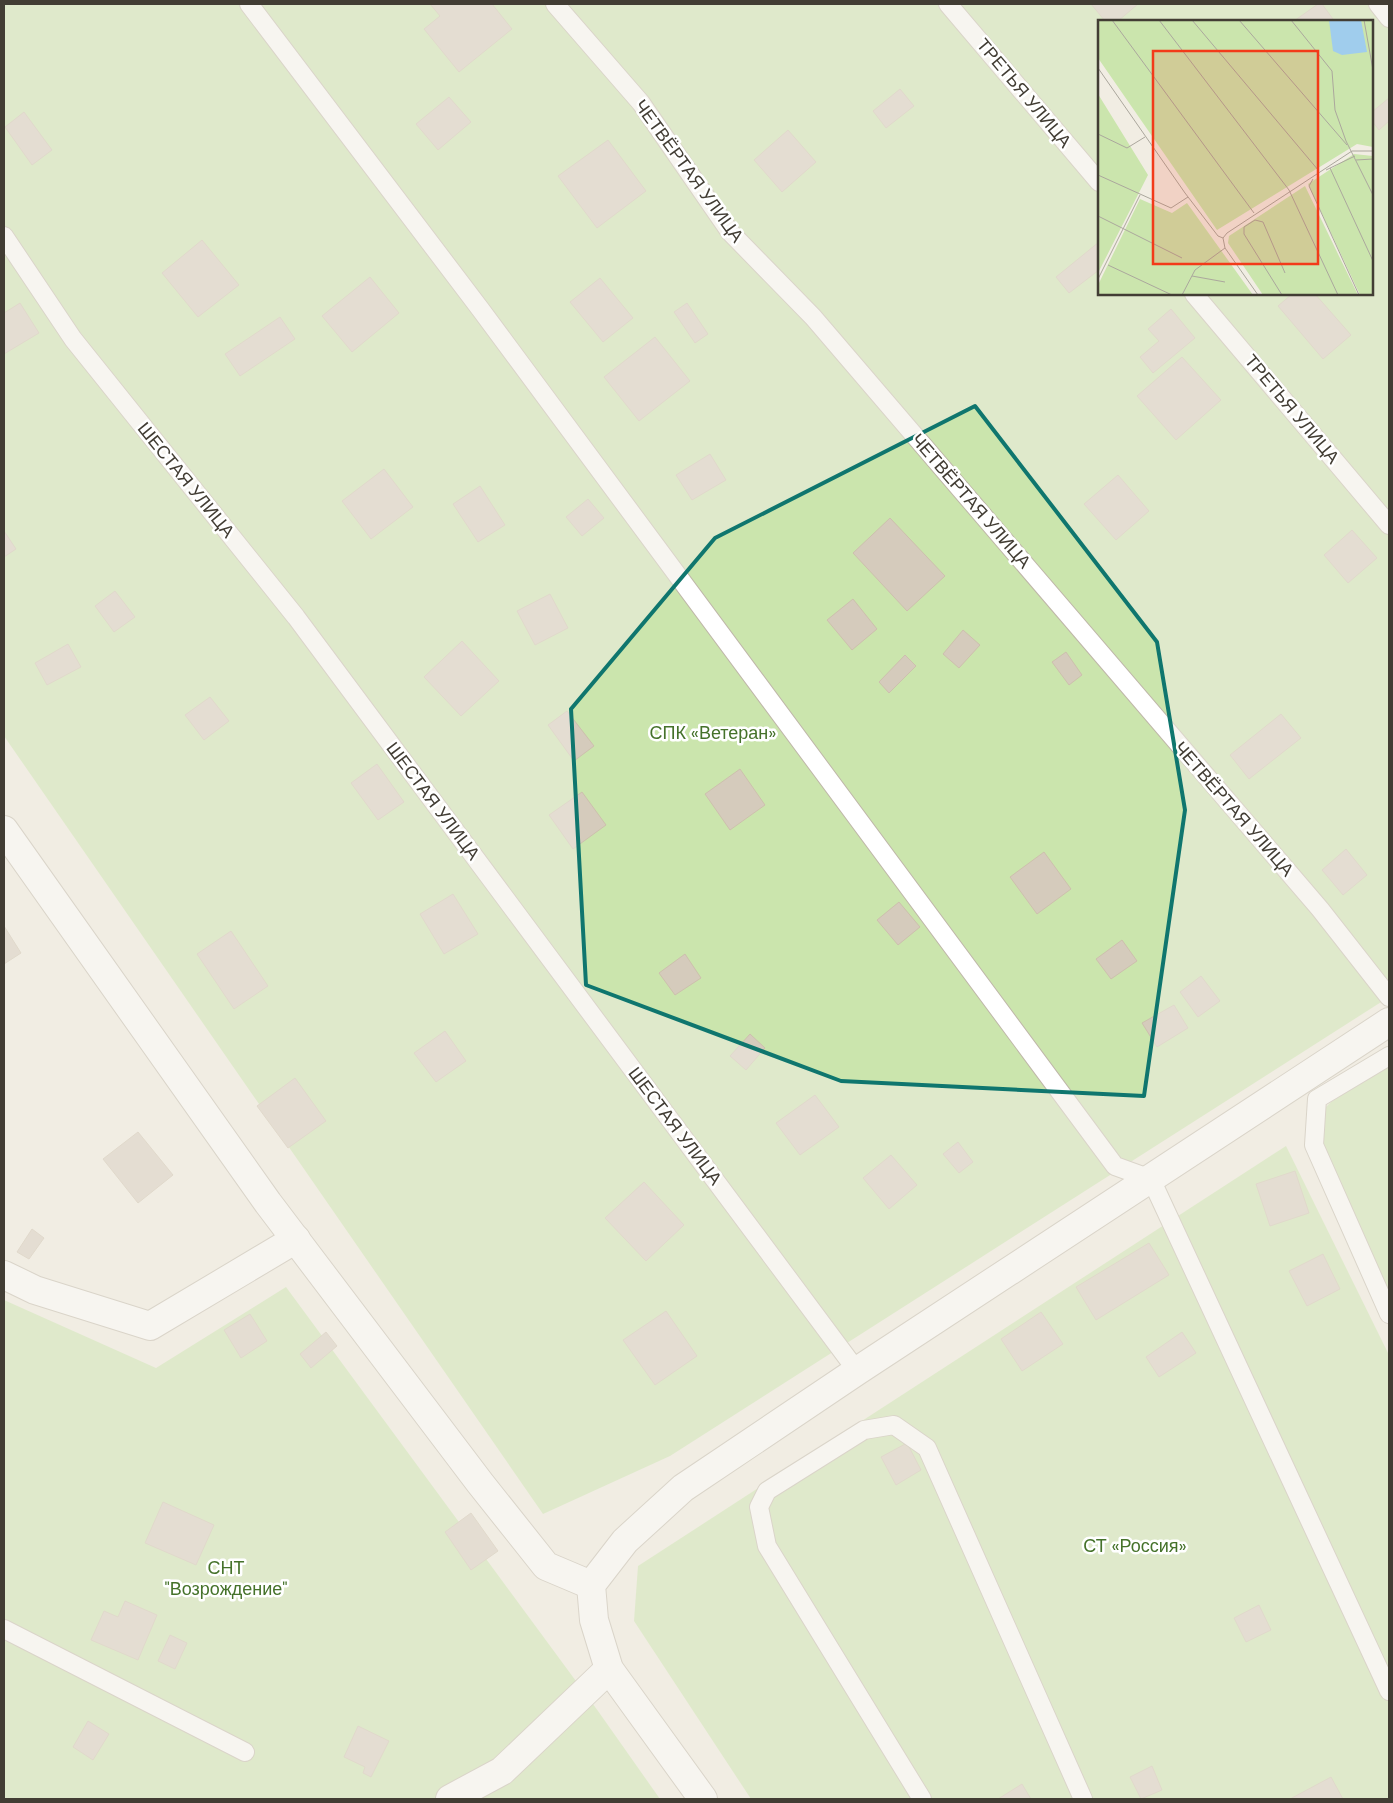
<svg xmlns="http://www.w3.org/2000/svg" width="1393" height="1803" font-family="'DM Sans',sans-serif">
<rect width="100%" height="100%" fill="#f1ede3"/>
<g fill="#cbe5ad" fill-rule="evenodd">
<path d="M 4,4 L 1389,4 L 1389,997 L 670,1456 L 543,1514 L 4,736 ZM 1099,21 L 1372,21 L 1372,294 L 1099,294 Z"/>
<polygon points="1389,1065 1389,1300 1310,1123 1331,1102"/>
<polygon points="1286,1146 1389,1355 1389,1799 751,1799 634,1621 638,1566"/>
<polygon points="286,1287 598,1711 660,1799 4,1799 4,1300 156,1368"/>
</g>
<g fill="#d5cbbc" stroke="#cdc0ad">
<polygon points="430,4 492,4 512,29 459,72 424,29 440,16"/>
<polygon points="1091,4 1138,4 1118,21 1105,21"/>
<polygon points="1318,4 1322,4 1333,19 1330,21 1294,21"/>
<polygon points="900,89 914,106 886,128 873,111"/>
<polygon points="449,97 471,122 438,150 416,124"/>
<polygon points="1389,98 1389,121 1379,130 1372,121 1372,112"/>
<polygon points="24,112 52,150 32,165 5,127"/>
<polygon points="788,130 816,162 782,192 754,160"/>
<polygon points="608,140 646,191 597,228 558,176"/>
<polygon points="202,240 239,285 198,317 162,273"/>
<polygon points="1099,242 1099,270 1069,293 1056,277"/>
<polygon points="370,277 399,313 352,352 322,316"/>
<polygon points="600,278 633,318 603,342 570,302"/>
<polygon points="1292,294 1315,294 1351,335 1323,359 1278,306"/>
<polygon points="20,303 39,333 4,354 4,313"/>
<polygon points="687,303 708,334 695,343 674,312"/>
<polygon points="1171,309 1195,338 1153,373 1140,357 1159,341 1148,329"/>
<polygon points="280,317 295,339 240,376 225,354"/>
<polygon points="655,337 690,381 639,421 604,377"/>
<polygon points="1182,357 1221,400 1176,440 1137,396"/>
<polygon points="710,454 726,480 692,500 676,475"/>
<polygon points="384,469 413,507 371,539 342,501"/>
<polygon points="1118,475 1149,511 1116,540 1084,504"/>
<polygon points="480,486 505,525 478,542 453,504"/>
<polygon points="588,499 604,518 582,536 566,517"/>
<polygon points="890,518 945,576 907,611 853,553"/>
<polygon points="1352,530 1377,558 1348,583 1324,555"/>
<polygon points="4,531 16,549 4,557"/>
<polygon points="115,591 135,617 114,632 95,606"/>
<polygon points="550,594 568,628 535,645 517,611"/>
<polygon points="853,599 877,629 852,650 827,620"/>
<polygon points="963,630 980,645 959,668 943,654"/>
<polygon points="462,641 499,681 461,716 424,677"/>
<polygon points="68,644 81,667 47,685 35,663"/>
<polygon points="1066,652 1082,675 1069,685 1052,662"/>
<polygon points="905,655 916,666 889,693 879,682"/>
<polygon points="210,697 229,721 204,740 185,715"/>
<polygon points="567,711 594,746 574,761 548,725"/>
<polygon points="1281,714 1301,738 1249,779 1230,755"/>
<polygon points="377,764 404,802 378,820 351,783"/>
<polygon points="740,769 765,805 730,830 705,794"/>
<polygon points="582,792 606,825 573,849 549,815"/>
<polygon points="1346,849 1367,875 1343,895 1322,870"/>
<polygon points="1044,852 1071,889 1037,914 1010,877"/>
<polygon points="453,894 478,934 444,954 420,914"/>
<polygon points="899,902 920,927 898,945 877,920"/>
<polygon points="4,926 21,953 4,964"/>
<polygon points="231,931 268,986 234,1009 197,954"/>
<polygon points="1122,940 1137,961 1111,979 1096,959"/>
<polygon points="685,954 701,978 675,995 659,973"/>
<polygon points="1201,976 1220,1001 1198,1017 1180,992"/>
<polygon points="1174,1005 1188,1028 1157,1047 1142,1023"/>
<polygon points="445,1031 466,1061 436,1082 414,1053"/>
<polygon points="750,1034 765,1048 746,1070 730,1056"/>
<polygon points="295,1078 326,1121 288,1148 257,1106"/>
<polygon points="815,1095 839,1127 800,1155 776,1123"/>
<polygon points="138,1132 173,1175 138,1203 103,1159"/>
<polygon points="958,1142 973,1162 959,1173 943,1154"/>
<polygon points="891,1155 917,1185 889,1209 863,1178"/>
<polygon points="1295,1171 1309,1213 1270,1226 1256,1184"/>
<polygon points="644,1182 684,1225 646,1261 605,1218"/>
<polygon points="32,1229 44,1238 29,1259 17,1252"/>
<polygon points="1149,1243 1169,1275 1096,1320 1076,1287"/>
<polygon points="1323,1254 1340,1289 1307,1306 1289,1271"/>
<polygon points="666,1311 697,1356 655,1385 623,1340"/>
<polygon points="1041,1312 1063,1344 1022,1371 1001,1339"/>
<polygon points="250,1314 267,1341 241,1358 224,1330"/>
<polygon points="326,1332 337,1346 311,1368 300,1354"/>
<polygon points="1182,1332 1196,1353 1159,1377 1146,1357"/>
<polygon points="907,1443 921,1470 896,1485 881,1457"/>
<polygon points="163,1502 214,1525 196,1565 145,1543"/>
<polygon points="471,1513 498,1551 471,1570 445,1532"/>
<polygon points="125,1601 157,1615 138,1660 91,1640 104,1611 118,1617"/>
<polygon points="1259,1605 1271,1630 1246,1642 1234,1618"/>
<polygon points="170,1635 187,1643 175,1669 158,1661"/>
<polygon points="88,1721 109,1734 93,1760 73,1747"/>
<polygon points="358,1726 389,1741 371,1777 363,1773 365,1767 344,1757"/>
<polygon points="1152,1766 1162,1790 1141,1799 1130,1777"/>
<polygon points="1331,1777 1343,1799 1290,1799"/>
<polygon points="1022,1784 1031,1799 998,1799"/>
</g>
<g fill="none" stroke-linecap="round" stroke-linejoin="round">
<g stroke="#bfb7a9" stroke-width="20">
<g id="lane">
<polyline points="249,4 481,310 1115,1166 1151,1179 1389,1691"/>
<polyline points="555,4 641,103 730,232 813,317 1320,909 1389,997"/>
<polyline points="948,4 1099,182"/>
<polyline points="1378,4 1389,18"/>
<polyline points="4,236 73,339 296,617 857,1371"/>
<polyline points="1194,294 1389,525"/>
<polyline points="1389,1056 1317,1099 1314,1145 1389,1314"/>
<polyline points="4,1629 245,1752"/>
<polyline points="922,1799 767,1546 759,1507 767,1491 864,1430 894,1425 927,1448 1083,1799"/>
</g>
</g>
<g stroke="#bfb7a9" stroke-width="30">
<g id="street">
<polyline points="4,830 268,1203 480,1483 546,1566 591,1585"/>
<polyline points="4,1275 35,1290 150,1326 296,1239"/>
<polyline points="450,1799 502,1771 609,1669"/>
<polyline points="703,1799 609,1669 594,1620 591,1585 625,1541 683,1488 857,1371 1389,1022"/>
</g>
</g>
<use href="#lane" stroke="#fff" stroke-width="18"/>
<use href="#street" stroke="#fff" stroke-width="28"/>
</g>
<path d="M0 0H1393V1803H0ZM 975,406 L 1157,642 L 1185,810 L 1144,1096 L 841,1081 L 586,985 L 571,709 L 715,538 Z" fill="#f1ede3" fill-opacity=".55" fill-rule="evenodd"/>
<path fill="none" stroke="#0f766e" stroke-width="4" stroke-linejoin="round" d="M 975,406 L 1157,642 L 1185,810 L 1144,1096 L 841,1081 L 586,985 L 571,709 L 715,538 Z"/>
<g text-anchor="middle" stroke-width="5" stroke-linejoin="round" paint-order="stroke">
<g font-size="18" fill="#423d34" stroke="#fff">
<text transform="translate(1024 93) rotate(50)" y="6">ТРЕТЬЯ УЛИЦА</text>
<text transform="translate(689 171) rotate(54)" y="6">ЧЕТВЁРТАЯ УЛИЦА</text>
<text transform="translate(1292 409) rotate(50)" y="6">ТРЕТЬЯ УЛИЦА</text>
<text transform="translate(186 480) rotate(51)" y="6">ШЕСТАЯ УЛИЦА</text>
<text transform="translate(971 501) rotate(49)" y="6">ЧЕТВЁРТАЯ УЛИЦА</text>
<text transform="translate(433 801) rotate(53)" y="6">ШЕСТАЯ УЛИЦА</text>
<text transform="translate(1234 809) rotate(49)" y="6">ЧЕТВЁРТАЯ УЛИЦА</text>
<text transform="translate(675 1126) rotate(53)" y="6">ШЕСТАЯ УЛИЦА</text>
</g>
<g font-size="18" fill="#45722a" stroke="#fff">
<text x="713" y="739">СПК «Ветеран»</text>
<text x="1135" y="1552">СТ «Россия»</text>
<text x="226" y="1574">СНТ<tspan x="226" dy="21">"Возрождение"</tspan></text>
</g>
</g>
<g transform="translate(1098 20)">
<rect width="275" height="275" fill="#f1ede3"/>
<path d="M 0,0 L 275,0 L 275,127 L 259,124 L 119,210 L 0,38 ZM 0,74 L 50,155 L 0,253 ZM 256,134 L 275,136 L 275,275 L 262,275 L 210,164 ZM 207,166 L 240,234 L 260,275 L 165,275 L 130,223 L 131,216 ZM 42,179 L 74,193 L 89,183 L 155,275 L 0,275 L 0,265 Z" fill="#cbe5ad"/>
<path d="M 231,0 L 263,0 L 269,32 L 244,35 L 235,31 Z" fill="#a0cded"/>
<path fill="none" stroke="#aba79d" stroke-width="1" d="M 14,0 L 156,193M 61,0 L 191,170 L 240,275M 94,0 L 221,151M 141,0 L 249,125M 193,0 L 234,51 L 237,90 L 248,121 L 275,175M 266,0 L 275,50M 0,48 L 87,173 L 120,216 L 125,218M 0,114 L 29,128 L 47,117M 258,140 L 275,139M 232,148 L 275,241M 228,150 L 257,136M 0,155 L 73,188 L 90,177M 215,159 L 211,166 L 261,275M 0,196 L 84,238M 10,245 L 74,275M 94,256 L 127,262M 0,259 L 42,175M 84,275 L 97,250 L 127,228M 160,275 L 127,228 L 125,218 L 129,213 L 254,131 L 275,131M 184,275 L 146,214 L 146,207 L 157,200 L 165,202 L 187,253"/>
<path fill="#f33a19" fill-opacity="0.15" stroke="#f33a19" stroke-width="2.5" d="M 55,31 L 220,31 L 220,244 L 55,244 Z"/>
<rect width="275" height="275" fill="none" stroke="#423d34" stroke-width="2.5"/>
</g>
<rect width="1393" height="1803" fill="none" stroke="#423d34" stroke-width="10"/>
</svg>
